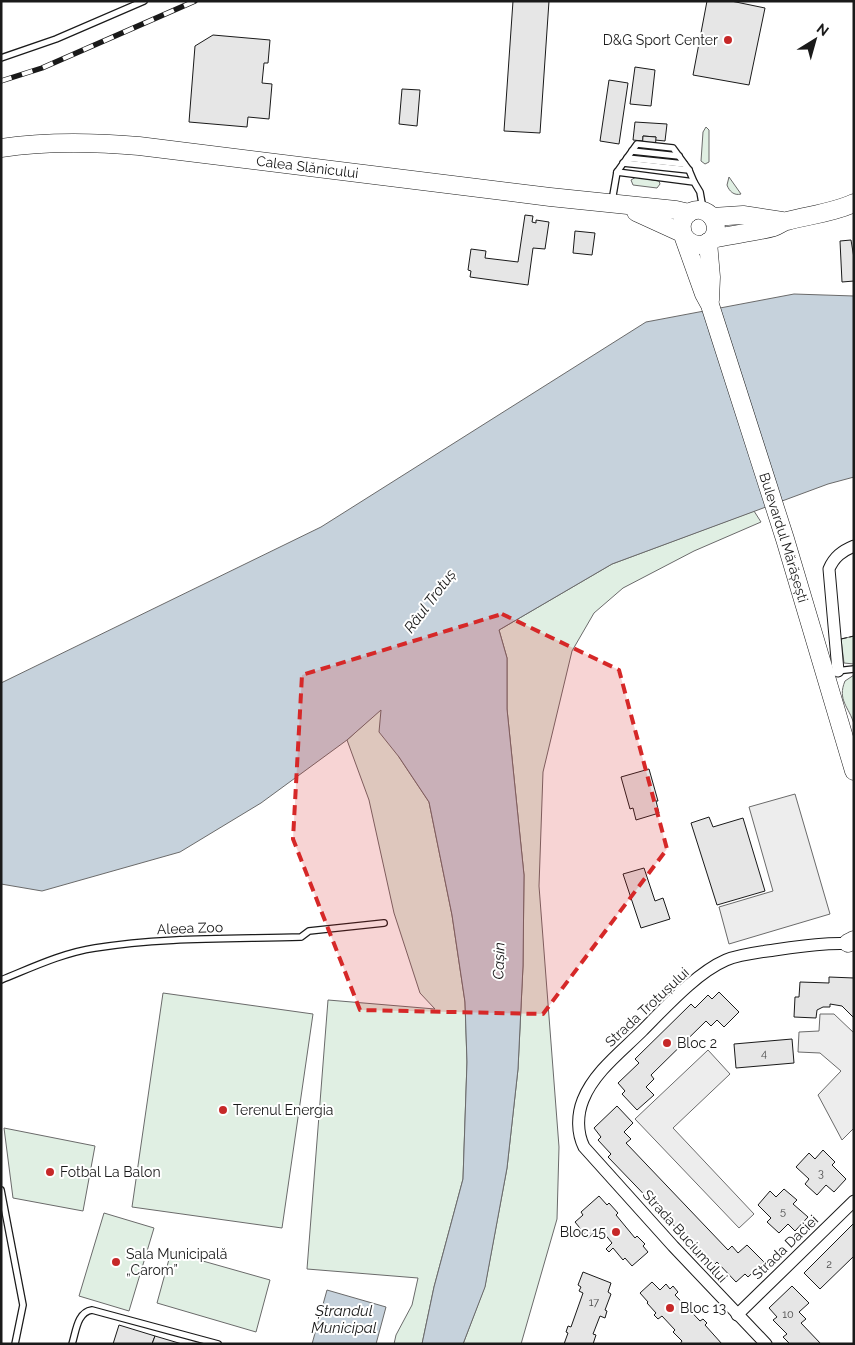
<svg xmlns="http://www.w3.org/2000/svg" width="855" height="1345" font-family="Raleway,sans-serif">
<rect width="100%" height="100%" fill="#fff"/>
<g fill="#e0efe3" stroke="#6a6a6a">
<polygon points="706,127 709,130 709,162 705,164 701,161 703,132"/>
<polygon points="636,177 659,181 660,184 657,188 633,185 631,180"/>
<path d="M 729,177 L 741,194 C 734,196 729,191 727,185 Z"/>
<polygon points="754,511 761,522 694,551 623,588 594,613 572,651 543,772 539,886 559,1147 557,1219 521,1344 463,1344 485,1286 507,1168 518,1069 523,966 524,875 507,709 507,658 499,630 612,564"/>
<polygon points="854,636 854,664 844,663 841,639"/>
<path d="M 854,675 L 854,724 C 849,707 837,700 845,681 Z"/>
<polygon points="381,709 399,757 429,802 452,915 465,1002 467,1062 463,1179 434,1287 422,1344 394,1344 396,1335 412,1305 418,1278 307,1269 328,1000 435,1009 420,993 394,913 369,800 347,740"/>
<polygon points="163,993 313,1014 282,1228 132,1207"/>
<polygon points="4,1128 95,1146 83,1211 13,1198"/>
<polygon points="104,1213 154,1228 129,1311 79,1296"/>
<polygon points="171,1252 270,1280 256,1332 157,1303"/>
</g>
<g fill="#ededed" stroke="#6a6a6a">
<polygon points="795,794 830,914 729,944 719,907 773,891 749,807"/>
<polygon points="820,1014 834,1014 854,1033 854,1128 842,1140 818,1095 841,1071 820,1053 798,1052 799,1032 819,1031"/>
<polygon points="708,1050 730,1074 673,1128 754,1214 739,1228 635,1119"/>
</g>
<g fill="#c6d2dc" stroke="#6a6a6a">
<polygon points="794,294 854,296 854,477 828,484 612,564 499,630 507,658 507,709 524,875 523,966 518,1069 507,1168 485,1287 463,1344 422,1344 434,1287 463,1179 467,1062 465,1002 452,915 429,802 399,757 379,732 381,710 347,740 261,803 180,852 42,891 1,884 1,683 321,527 646,322"/>
<polygon points="327,1290 386,1307 376,1344 312,1344"/>
</g>
<g fill="#e6e6e6" stroke="#1a1a1a">
<polygon points="513,1 549,1 540,133 504,131"/>
<polygon points="707,1 731,1 765,8 749,85 693,75"/>
<polygon points="213,35 270,40 268,63 264,63 262,83 272,84 269,119 248,117 247,127 189,122 195,46"/>
<polygon points="635,67 655,70 651,106 630,104"/>
<polygon points="609,80 628,83 619,144 600,141"/>
<polygon points="402,89 420,90 417,126 399,124"/>
<polygon points="635,122 667,124 665,141 655,140 656,137 643,136 643,141 633,140"/>
<polygon points="643,136 656,137 654,167 641,166"/>
<polygon points="525,215 533,216 532,222 536,223 536,220 549,222 545,249 533,248 528,285 470,277 471,271 468,270 471,249 486,251 485,258 518,262"/>
<polygon points="575,231 595,233 592,255 573,253"/>
<polygon points="851,240 854,258 854,281 842,282 840,241"/>
<polygon points="649,769 658,801 656,801 659,813 636,820 633,808 630,809 621,777"/>
<polygon points="709,817 713,827 743,818 765,891 717,905 691,823"/>
<polygon points="644,868 655,901 663,898 670,919 641,928 623,874"/>
<polygon points="829,977 854,978 854,1018 842,1006 830,1004 830,1007 823,1007 817,1010 816,1018 794,1017 795,997 799,997 800,982 829,983"/>
<polygon points="719,992 739,1012 724,1027 717,1020 711,1026 706,1021 651,1075 654,1079 646,1087 654,1095 637,1110 622,1094 625,1091 618,1083 639,1063 635,1059 691,1004 695,1008 708,995 712,999"/>
<polygon points="792,1039 794,1063 736,1068 734,1044"/>
<polygon points="617,1106 633,1123 624,1132 631,1139 626,1143 728,1250 732,1246 738,1253 747,1245 764,1262 748,1277 745,1274 736,1282 717,1262 713,1266 608,1157 611,1154 598,1140 601,1137 594,1128"/>
<polygon points="823,1150 835,1162 832,1165 846,1179 834,1192 826,1185 817,1195 805,1184 809,1179 796,1167 809,1153 815,1159"/>
<polygon points="784,1189 797,1200 793,1204 808,1217 795,1231 788,1224 779,1233 767,1222 771,1218 758,1205 770,1191 776,1197"/>
<polygon points="599,1196 607,1205 609,1203 618,1213 616,1215 635,1238 637,1236 645,1244 643,1246 648,1252 632,1266 625,1258 623,1260 613,1248 609,1252 606,1249 612,1243 600,1228 588,1238 575,1222 583,1215 581,1212"/>
<polygon points="854,1223 854,1256 820,1289 804,1273"/>
<polygon points="583,1272 611,1283 608,1292 611,1294 605,1310 607,1311 605,1318 600,1316 593,1334 596,1335 593,1344 564,1344 568,1333 566,1332 568,1326 571,1327 583,1293 579,1291 581,1287 578,1285"/>
<polygon points="652,1282 660,1290 666,1284 670,1289 673,1286 678,1292 675,1295 700,1321 703,1319 707,1323 705,1325 722,1344 680,1344 682,1341 673,1332 675,1330 662,1316 658,1319 654,1315 656,1313 647,1303 648,1302 640,1293"/>
<polygon points="792,1286 809,1303 799,1312 806,1319 801,1323 821,1344 790,1344 783,1337 787,1334 773,1320 777,1317 769,1308"/>
<polygon points="119,1325 155,1336 152,1344 113,1344"/>
<polygon points="155,1336 182,1344 152,1344"/>
</g>
<g fill="none" stroke-linecap="round" stroke-linejoin="round">
<g stroke="#1a1a1a" stroke-width="8">
<g id="lane">
<polyline points="1,58 56,39 144,1"/>
<polyline points="632,151 679,156"/>
<polyline points="627,158 684,164"/>
<polyline points="623,163 689,170"/>
<polyline points="617,172 637,144 673,148 689,170 694,182"/>
<polyline points="612,201 617,172 694,182 700,192 703,209"/>
<polyline points="836,671 854,669"/>
<path d="M 1,980 C 31,968 62,953 95,948 C 162,937 232,939 301,937 L 309,931 L 384,923"/>
<polyline points="1,1190 23,1305 15,1344"/>
<path d="M 72,1344 C 76,1332 77,1312 92,1310 L 218,1344"/>
</g>
</g>
<g stroke="#1a1a1a" stroke-width="13">
<g id="street">
<path d="M 838,671 L 829,569 C 834,557 842,551 854,546"/>
<polyline points="737,1315 854,1201"/>
<path d="M 766,1344 L 673,1246 L 584,1147 C 577,1133 577,1115 583,1100 C 594,1072 622,1051 642,1031 C 665,1008 696,973 726,960 C 738,955 754,953 767,951 C 796,947 825,942 854,944"/>
</g>
</g>
<g stroke="#1a1a1a" stroke-width="19">
<g id="primary">
<path id="s1" d="M 1,148 C 47,141 93,142 139,146 L 550,197 L 676,210 L 689,213"/>
<polyline points="636,212 682,233"/>
<polyline points="712,217 743,215 782,221"/>
<path id="s2" d="M 684,238 L 704,294 L 710,305 L 785,539 L 854,771"/>
<path d="M 712,239 C 725,221 702,200 686,215 C 683,219 681,224 682,229 C 682,238 691,245 700,245 C 706,245 711,239 717,238 C 736,234 756,232 774,227 C 778,226 782,222 787,221 C 809,215 833,213 854,203"/>
<polyline points="708,242 711,277 710,300"/>
<polyline points="848,943 854,940"/>
</g>
</g>
<use href="#lane" stroke="#fff" stroke-width="5.5"/>
<use href="#street" stroke="#fff" stroke-width="11"/>
<use href="#primary" stroke="#fff" stroke-width="18"/>
<g stroke="#1a1a1a" stroke-width="5.5">
<polyline id="rail" points="1,81 42,68 195,1"/>
</g>
<use href="#rail" stroke="#fff" stroke-width="4" stroke-dasharray="11" stroke-linecap="butt"/>
<polyline stroke="#1a1a1a" stroke-width="1" stroke-dasharray="6 2.5" stroke-linecap="butt" points="841,639 854,636"/>
</g>
<path fill="#d62828" fill-opacity="0.2" stroke="#d62828" stroke-width="4" stroke-dasharray="10 6" stroke-linejoin="round" d="M 502,614 L 619,670 L 667,849 L 543,1014 L 360,1010 L 293,839 L 302,675 Z"/>
<g fill="#c62828" stroke="#fff" stroke-width="2">
<circle cx="728" cy="40" r="5"/>
<circle cx="667" cy="1043" r="5"/>
<circle cx="223" cy="1110" r="5"/>
<circle cx="50" cy="1172" r="5"/>
<circle cx="616" cy="1232" r="5"/>
<circle cx="116" cy="1262" r="5"/>
<circle cx="670" cy="1308" r="5"/>
</g>
<g text-anchor="middle" stroke-width="4" stroke-linejoin="round" paint-order="stroke">
<g font-size="11" fill="#4d4d4d">
<text x="764" y="1057">4</text>
<text x="821" y="1177">3</text>
<text x="783" y="1215">5</text>
<text x="829" y="1268">2</text>
<text x="594" y="1306">17</text>
<text x="788" y="1318">10</text>
</g>
<g font-size="14" fill="#1a1a1a" stroke="#fff" text-anchor="start">
<text x="718" y="45" text-anchor="end">D&amp;G Sport Center</text>
<text x="677" y="1048">Bloc 2</text>
<text x="233" y="1115">Terenul Energia</text>
<text x="60" y="1177">Fotbal La Balon</text>
<text x="606" y="1237" text-anchor="end">Bloc 15</text>
<text x="126" y="1259">Sala Municipală<tspan x="126" dy="16">„Carom”</tspan></text>
<text x="680" y="1313">Bloc 13</text>
</g>
<g font-size="14" fill="#1a1a1a" stroke="#fff">
<text dy="5" stroke="none"><textPath href="#s1" startOffset="308">Calea Slănicului</textPath></text>
<text dy="5" stroke="none"><textPath href="#s2" startOffset="316">Bulevardul Mărășești</textPath></text>
<text transform="translate(190 928) rotate(-2)" y="5">Aleea Zoo</text>
<text transform="translate(647 1007) rotate(-43)" y="5">Strada Trotușului</text>
<text transform="translate(685 1236) rotate(48)" y="5">Strada Buciumului</text>
<text transform="translate(785 1247) rotate(-44)" y="5">Strada Daciei</text>
</g>
<g font-size="15" font-style="italic" fill="#1a1a1a" stroke="#fff">
<text transform="translate(430 601) rotate(-53)" y="5">Râul Trotuș</text>
<text transform="translate(499 961) rotate(-88)" y="5">Cașin</text>
<text x="344" y="1316">Ștrandul<tspan x="344" dy="17">Municipal</tspan></text>
</g>
</g>
<rect width="855" height="1345" fill="none" stroke="#1a1a1a" stroke-width="5"/>
<g transform="translate(815 40) rotate(37)" stroke="#ffffff" stroke-width="4" paint-order="stroke">
<path d="M0-4L9 19L0 12L-9 19Z" fill="#1a1a1a"/>
<text y="-8" font-size="14" font-weight="bold" text-anchor="middle" fill="#1a1a1a">N</text>
</g>
</svg>
